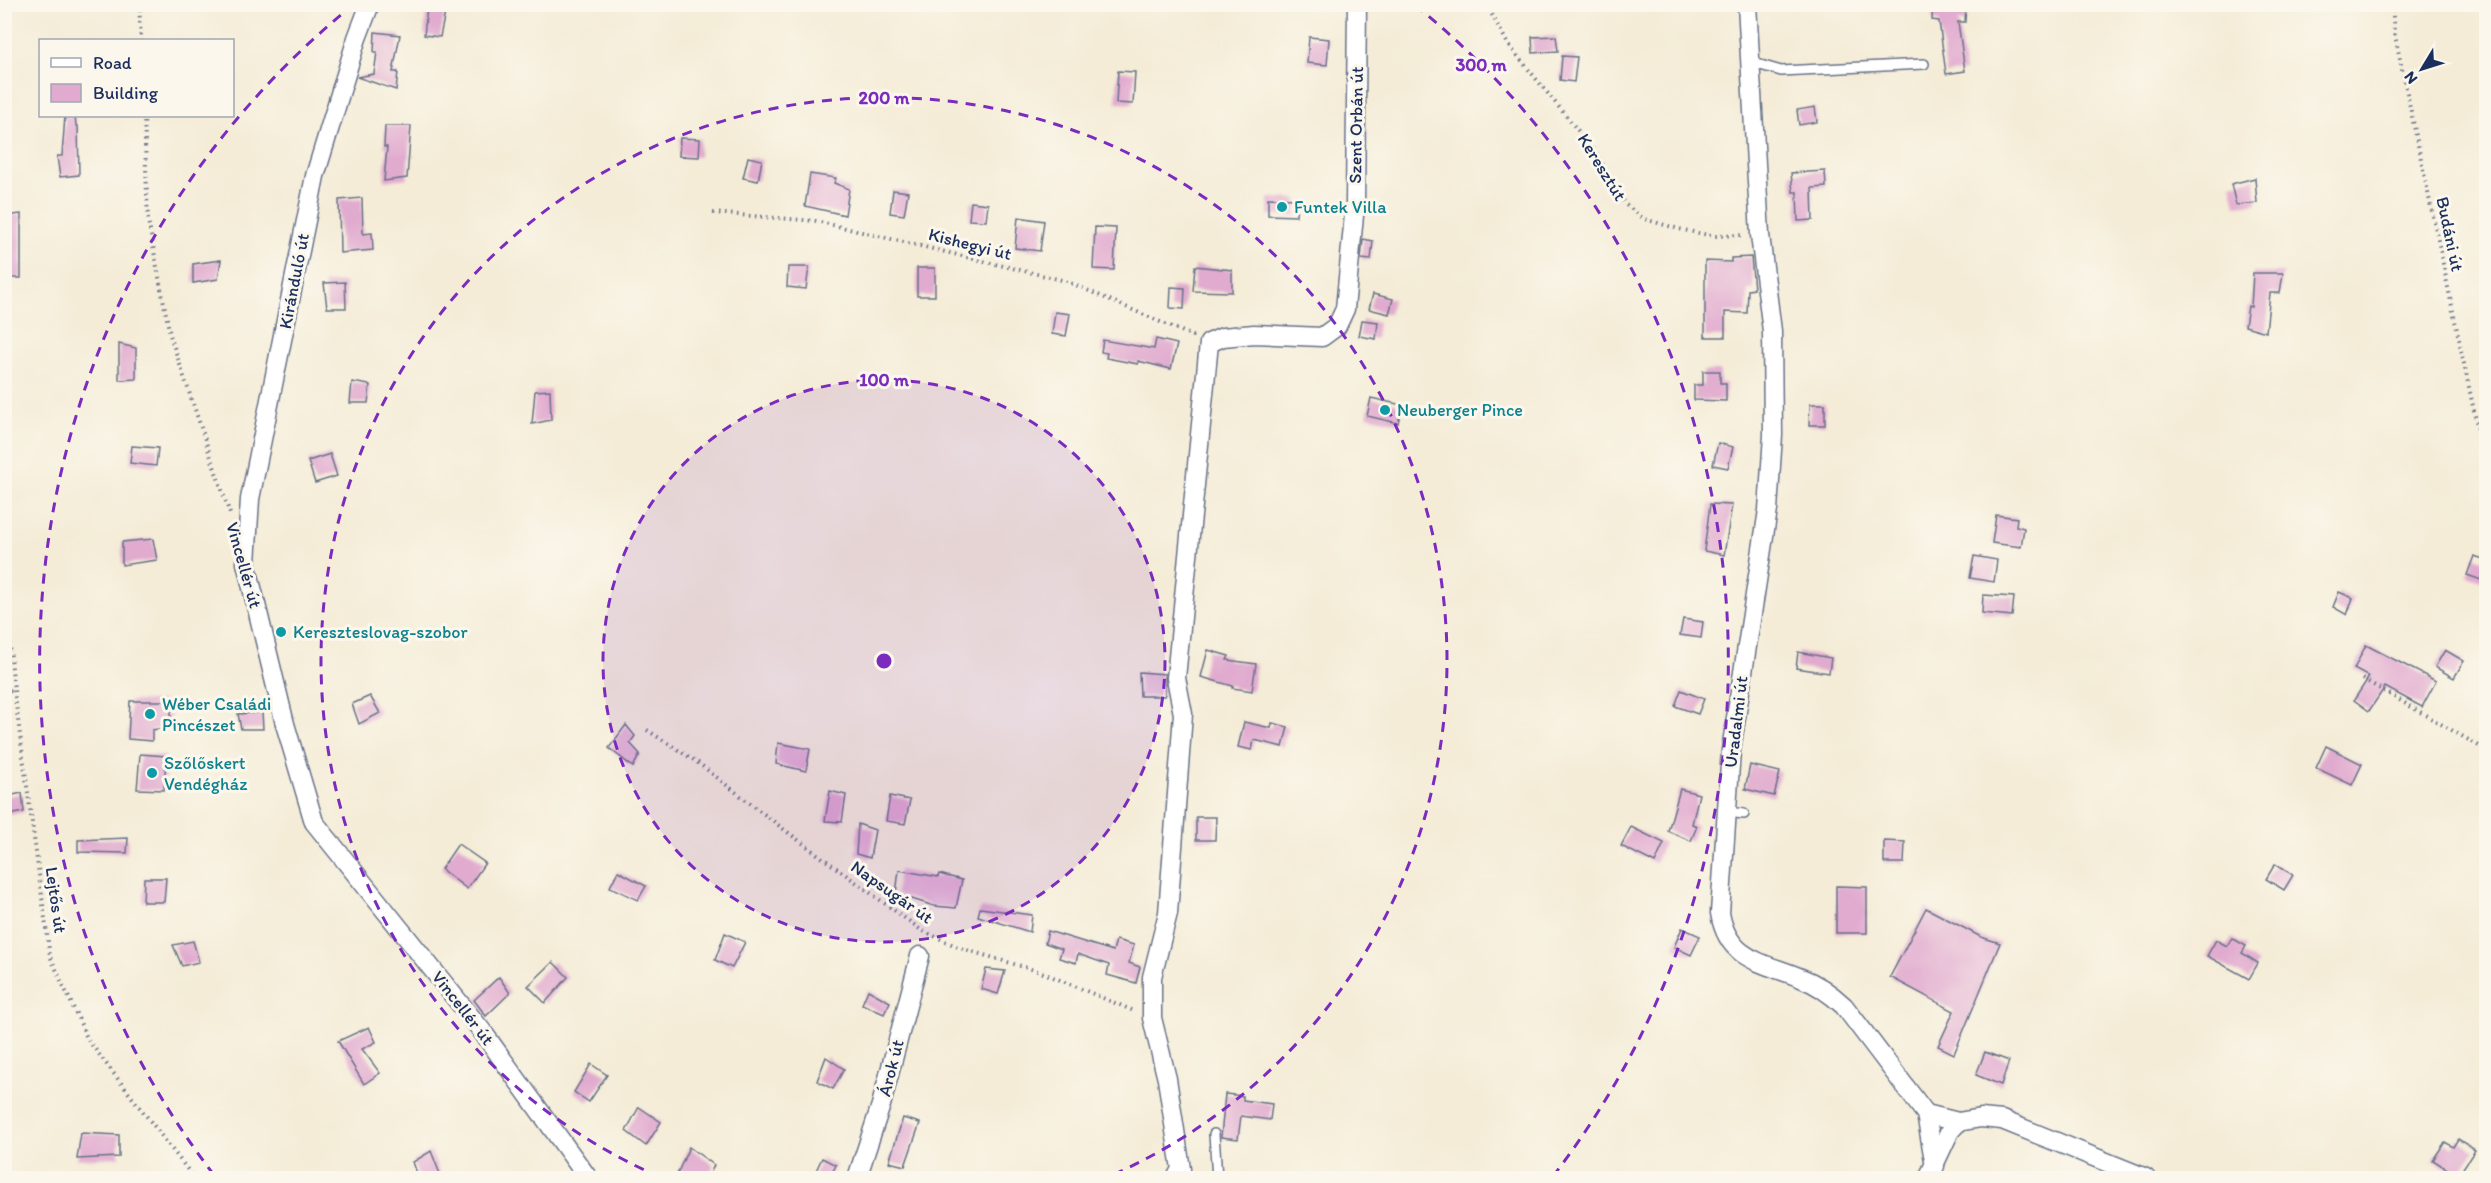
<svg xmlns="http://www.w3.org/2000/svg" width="2491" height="1183" font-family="Itim,sans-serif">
<rect width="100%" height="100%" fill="#fbf7ec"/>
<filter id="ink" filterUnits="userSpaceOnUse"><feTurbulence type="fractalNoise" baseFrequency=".0167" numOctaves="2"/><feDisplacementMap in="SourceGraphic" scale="12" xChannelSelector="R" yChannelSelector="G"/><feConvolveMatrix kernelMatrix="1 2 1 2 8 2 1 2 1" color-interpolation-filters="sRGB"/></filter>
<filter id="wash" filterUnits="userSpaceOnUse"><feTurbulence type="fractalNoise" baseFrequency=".008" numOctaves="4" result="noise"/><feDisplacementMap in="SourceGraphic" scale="24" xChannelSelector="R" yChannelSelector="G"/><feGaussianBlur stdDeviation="1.35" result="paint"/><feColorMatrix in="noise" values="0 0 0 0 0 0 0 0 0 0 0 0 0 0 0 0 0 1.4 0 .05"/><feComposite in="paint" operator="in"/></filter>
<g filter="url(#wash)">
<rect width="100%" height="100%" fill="#f4ecd7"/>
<g id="blocks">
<g fill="#e1aacf">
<polygon points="1933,4 1966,4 1965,22 1958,22 1965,71 1946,74 1939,21 1932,20"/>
<polygon points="427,8 445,13 440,37 424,35"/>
<polygon points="375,32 400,35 393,72 398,72 396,90 357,77 374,74 377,52 374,52"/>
<polygon points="1556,36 1558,51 1533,53 1532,37"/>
<polygon points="1309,37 1329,39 1327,65 1307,63"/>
<polygon points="1562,56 1577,57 1574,82 1560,80"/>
<polygon points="1118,71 1135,72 1133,104 1116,103"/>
<polygon points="1815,107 1817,122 1799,125 1797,110"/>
<polygon points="65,116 75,116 76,126 78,126 79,175 60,177 57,156 62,156"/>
<polygon points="385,126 411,126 407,178 384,181 387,147 384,147"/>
<polygon points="680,138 700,139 699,157 679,156"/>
<polygon points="748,157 762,160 758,181 743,178"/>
<polygon points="1825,171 1826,187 1812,188 1813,220 1798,221 1797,192 1793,192 1791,173"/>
<polygon points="810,174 836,178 834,183 849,189 845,215 805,206"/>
<polygon points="2255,178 2257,203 2236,205 2231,184"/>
<polygon points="893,190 908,192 904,215 890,213"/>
<polygon points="362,198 363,234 372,233 373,250 340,253 339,200"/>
<polygon points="1268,198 1297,199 1296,216 1268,215"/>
<polygon points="971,202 988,204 986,221 969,220"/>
<polygon points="21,214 21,278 4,278 4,216"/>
<polygon points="1018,217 1044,221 1040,251 1015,248"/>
<polygon points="1095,227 1116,228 1114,270 1093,269"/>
<polygon points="1363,239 1373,241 1371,260 1361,259"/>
<polygon points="1751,257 1754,289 1748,290 1747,313 1725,312 1725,337 1705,337 1705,261 1731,262 1731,258"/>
<polygon points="221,260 218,279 193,283 193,264"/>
<polygon points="1195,266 1232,270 1232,292 1193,291"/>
<polygon points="788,267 809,267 806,289 787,287"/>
<rect x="917" y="268" width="18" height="28"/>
<polygon points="2253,273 2283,273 2280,293 2270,293 2266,332 2245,326 2248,306 2251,307"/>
<polygon points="345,282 346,308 327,308 324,283"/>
<polygon points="1171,287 1185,288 1184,309 1170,308"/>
<polygon points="1373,294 1393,299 1389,314 1369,309"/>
<polygon points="1055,312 1070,314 1066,336 1052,334"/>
<polygon points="1362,320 1378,322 1376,339 1359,336"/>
<polygon points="1156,339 1177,344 1171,369 1138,361 1138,364 1106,358 1107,353 1101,352 1103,340 1154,349"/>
<polygon points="119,344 136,348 136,379 119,380"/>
<polygon points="1703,371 1720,371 1720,383 1726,383 1726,401 1694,400 1694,385 1703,385"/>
<polygon points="352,382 370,385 368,403 350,403"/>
<polygon points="550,390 551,420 532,424 535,391"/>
<polygon points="1371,398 1402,405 1398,423 1367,416"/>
<polygon points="1810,404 1825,404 1825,425 1809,425"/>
<polygon points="1718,443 1733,447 1728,468 1713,465"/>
<polygon points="132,446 158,448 156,466 130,463"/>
<polygon points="330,454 337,476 315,483 308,461"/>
<polygon points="1710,504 1732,505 1724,555 1704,551"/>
<polygon points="1996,515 2017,518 2016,526 2024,528 2021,547 1992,543"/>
<polygon points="153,539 157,560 122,565 122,542"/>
<polygon points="1974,556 1997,560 1994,582 1970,578"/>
<polygon points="2474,556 2487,560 2487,582 2467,575"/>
<polygon points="2339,592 2353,598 2347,615 2333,607"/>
<polygon points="1983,595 2014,597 2012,616 1982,613"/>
<polygon points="1683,619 1703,622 1701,638 1680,635"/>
<polygon points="2366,645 2436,681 2422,707 2385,687 2369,711 2354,700 2369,677 2354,669"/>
<polygon points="1208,650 1229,656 1227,660 1256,664 1252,691 1232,688 1233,686 1201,677"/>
<polygon points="2445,650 2464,661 2454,678 2435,667"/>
<polygon points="1798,652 1831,658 1829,673 1796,668"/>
<polygon points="1139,672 1165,674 1165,696 1140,696"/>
<polygon points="1681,690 1704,699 1698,714 1675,706"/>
<polygon points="370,696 380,713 359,724 352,704"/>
<polygon points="130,701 171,701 171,727 152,730 152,741 128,739"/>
<polygon points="262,712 263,729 241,729 238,714"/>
<polygon points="1244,722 1271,728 1272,723 1288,727 1283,747 1254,740 1252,750 1238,747"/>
<polygon points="626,725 635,736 630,743 640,754 633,767 609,748"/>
<polygon points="778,743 810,749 806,771 776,764"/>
<polygon points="2326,746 2362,764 2352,785 2316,768"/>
<polygon points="140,754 166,756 164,790 137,789"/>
<polygon points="1750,765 1780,772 1774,796 1745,789"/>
<polygon points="1680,789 1699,794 1692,824 1697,826 1691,841 1668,831"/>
<polygon points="830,791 846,795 842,822 825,821"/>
<polygon points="22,793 24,812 4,816 4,797"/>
<polygon points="890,796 910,800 905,824 886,821"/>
<polygon points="1196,817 1216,817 1215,840 1196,840"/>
<polygon points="858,824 875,830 870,858 856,854"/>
<polygon points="1631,827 1664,843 1655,863 1621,846"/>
<polygon points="128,838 127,853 78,852 78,840"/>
<polygon points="1884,841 1905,842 1904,863 1884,863"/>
<polygon points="458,844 485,863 467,889 441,869"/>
<polygon points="2275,864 2293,875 2284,890 2266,879"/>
<polygon points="899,870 938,877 939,874 962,880 956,908 934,906 896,894"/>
<polygon points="618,871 646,886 638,900 610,887"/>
<polygon points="144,878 166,878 164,902 143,902"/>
<polygon points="1836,886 1867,887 1867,933 1836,933"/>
<polygon points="980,908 1032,915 1030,932 978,916"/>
<polygon points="1926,908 1981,937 2000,943 1954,1054 1938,1046 1954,1011 1890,977"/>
<polygon points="1682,928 1700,936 1691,955 1674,947"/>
<polygon points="1048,931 1113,951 1116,940 1134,945 1129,963 1140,967 1136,983 1107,975 1109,965 1078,954 1076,963 1059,958 1062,949 1045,943"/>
<polygon points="725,933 745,942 732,968 715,960"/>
<polygon points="2232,938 2246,946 2242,953 2258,963 2249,979 2207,956 2216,940 2227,946"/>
<polygon points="193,941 199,962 182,966 173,945"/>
<polygon points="553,962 568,977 545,1003 528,986"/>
<polygon points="986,969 1005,971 998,994 981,989"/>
<polygon points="499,977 510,993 486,1016 474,1000"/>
<polygon points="868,990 890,1002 884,1014 862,1004"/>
<polygon points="369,1027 376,1042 362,1049 380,1073 364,1084 338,1041"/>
<polygon points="1985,1052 2009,1061 2001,1085 1976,1075"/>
<polygon points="826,1057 844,1069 833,1089 817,1081"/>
<polygon points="591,1064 607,1075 589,1102 574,1092"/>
<polygon points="1225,1094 1243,1096 1243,1100 1272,1104 1270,1120 1241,1116 1238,1139 1221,1137"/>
<polygon points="639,1107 661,1122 646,1146 626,1131"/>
<polygon points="903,1118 920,1123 905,1166 889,1162"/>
<polygon points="81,1133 119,1135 119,1157 77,1159"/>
<polygon points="2458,1139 2475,1150 2458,1176 2433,1160 2445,1142 2453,1147"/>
<polygon points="689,1147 714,1165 708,1179 675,1179"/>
<polygon points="431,1151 442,1179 419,1179 413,1162"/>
<polygon points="822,1158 836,1165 829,1179 812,1179"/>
</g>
</g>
</g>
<g filter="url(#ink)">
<use href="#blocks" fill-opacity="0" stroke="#677188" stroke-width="1.5"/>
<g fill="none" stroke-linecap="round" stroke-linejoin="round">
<g stroke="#677188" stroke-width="12">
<g id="service">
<polyline points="1750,62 1781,71 1924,64"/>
<polyline points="1727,812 1744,814"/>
<polyline points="1214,1134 1217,1178"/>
</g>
</g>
<g stroke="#677188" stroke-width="21">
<g id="minor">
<polyline points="370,4 357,38 315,176 250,499 246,563 285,724 314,822 482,1031 588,1178"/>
<path d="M 1747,4 L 1760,235 L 1772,331 L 1773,435 L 1768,510 L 1731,750 L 1720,913 C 1728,961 1763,962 1801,978 C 1818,984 1831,994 1844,1006 L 1926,1114 L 1935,1166"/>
<polyline points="1926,1114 1958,1122 1981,1118 2002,1120 2146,1178"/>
<polyline points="857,1178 881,1105 920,956"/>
<polyline points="1176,1178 1181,1169 1167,1079 1152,1018 1152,977 1168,913 1183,714 1176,678 1209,343 1223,337 1254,334 1322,337 1337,326 1345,309 1355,205 1357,4"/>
<polyline points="1928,1178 1950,1131 1958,1122"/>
</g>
</g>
<g stroke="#677188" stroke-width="4" stroke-dasharray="1.5 4.5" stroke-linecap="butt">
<polyline points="139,4 141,40"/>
<polyline points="1486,4 1508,44 1596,153 1626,205 1644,219 1679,229 1713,236 1745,235"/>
<polyline points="2392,4 2394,31 2486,468"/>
<polyline points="144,116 148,220 170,335 230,514"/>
<polyline points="713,213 816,221 1066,281 1195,337"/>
<polyline points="4,583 14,690 50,956 88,1040 194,1178"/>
<polyline points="2363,679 2486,750"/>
<polyline points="4,691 14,690"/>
<polyline points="647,730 697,762 782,828 921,930 960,948 1041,972 1134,1011"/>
</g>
<use href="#service" stroke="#fff" stroke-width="9"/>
<use href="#minor" stroke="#fff" stroke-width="18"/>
</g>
</g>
<circle cx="884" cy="661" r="281" fill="#7b2cbf" fill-opacity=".12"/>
<g fill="none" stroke="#7b2cbf" stroke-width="3" stroke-dasharray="10 8">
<circle cx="884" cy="661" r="281"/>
<path d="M660 1177A563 563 0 1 1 1108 1177"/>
<path d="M214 1175A844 844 0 0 1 353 5M1415 5A844 844 0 0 1 1554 1175"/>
</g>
<g fill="#0f9aa8" stroke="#fbf7ec" stroke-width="2">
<circle cx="1282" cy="207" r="6"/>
<circle cx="1385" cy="410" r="6"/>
<circle cx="281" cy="632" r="6"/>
<circle cx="150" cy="714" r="6"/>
<circle cx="152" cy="773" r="6"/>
</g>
<g text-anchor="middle" stroke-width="6" stroke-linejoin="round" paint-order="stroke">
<g font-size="18" fill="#1b2f5e" stroke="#fbf7ec">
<text transform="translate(1356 125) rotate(-89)" y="6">Szent Orbán út</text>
<text transform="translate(1602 167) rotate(58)" y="6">Keresztút</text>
<text transform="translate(2450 234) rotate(78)" y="6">Budáni út</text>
<text transform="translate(970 244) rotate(14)" y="6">Kishegyi út</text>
<text transform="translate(294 281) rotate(-79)" y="6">Kiránduló út</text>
<text transform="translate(244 565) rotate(74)" y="6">Vincellér út</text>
<text transform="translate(1736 722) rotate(-83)" y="6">Uradalmi út</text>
<text transform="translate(892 892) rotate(35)" y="6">Napsugár út</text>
<text transform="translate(56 900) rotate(82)" y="6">Lejtős út</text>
<text transform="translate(463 1008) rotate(52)" y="6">Vincellér út</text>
<text transform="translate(891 1068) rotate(-76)" y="6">Árok út</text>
</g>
<g font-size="18" fill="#0d838f" stroke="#fbf7ec" text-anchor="start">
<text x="1294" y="213">Funtek Villa</text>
<text x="1397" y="416">Neuberger Pince</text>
<text x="293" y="638">Kereszteslovag-szobor</text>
<text x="162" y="710">Wéber Családi<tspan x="162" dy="21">Pincészet</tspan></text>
<text x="164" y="769">Szőlőskert<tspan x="164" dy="21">Vendégház</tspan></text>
</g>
</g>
<circle cx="884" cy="661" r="9" fill="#7b2cbf" stroke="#fbf7ec" stroke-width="3"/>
<g font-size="18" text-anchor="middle" font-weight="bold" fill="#7b2cbf" stroke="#fbf7ec" stroke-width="6" stroke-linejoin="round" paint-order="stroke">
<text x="1481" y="71">300 m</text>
<text x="884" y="104">200 m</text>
<text x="884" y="386">100 m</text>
</g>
<rect width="2491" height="1183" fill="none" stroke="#fbf7ec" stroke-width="24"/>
<rect x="39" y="39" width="195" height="78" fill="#fbf7ec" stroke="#a1a7b3" stroke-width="1.5"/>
<rect x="51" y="58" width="30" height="9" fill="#ffffff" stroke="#a1a7b3" stroke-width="1.5"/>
<text x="93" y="69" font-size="18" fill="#1b2f5e">Road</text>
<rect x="51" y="84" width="30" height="18" fill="#e1aacf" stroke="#a1a7b3" stroke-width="1.5"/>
<text x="93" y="99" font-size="18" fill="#1b2f5e">Building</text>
<g transform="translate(2422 69) rotate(232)" stroke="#fbf7ec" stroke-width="4.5" paint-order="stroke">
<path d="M0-4.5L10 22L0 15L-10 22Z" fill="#1b2f5e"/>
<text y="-9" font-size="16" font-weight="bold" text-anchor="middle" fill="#1b2f5e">N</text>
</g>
</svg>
